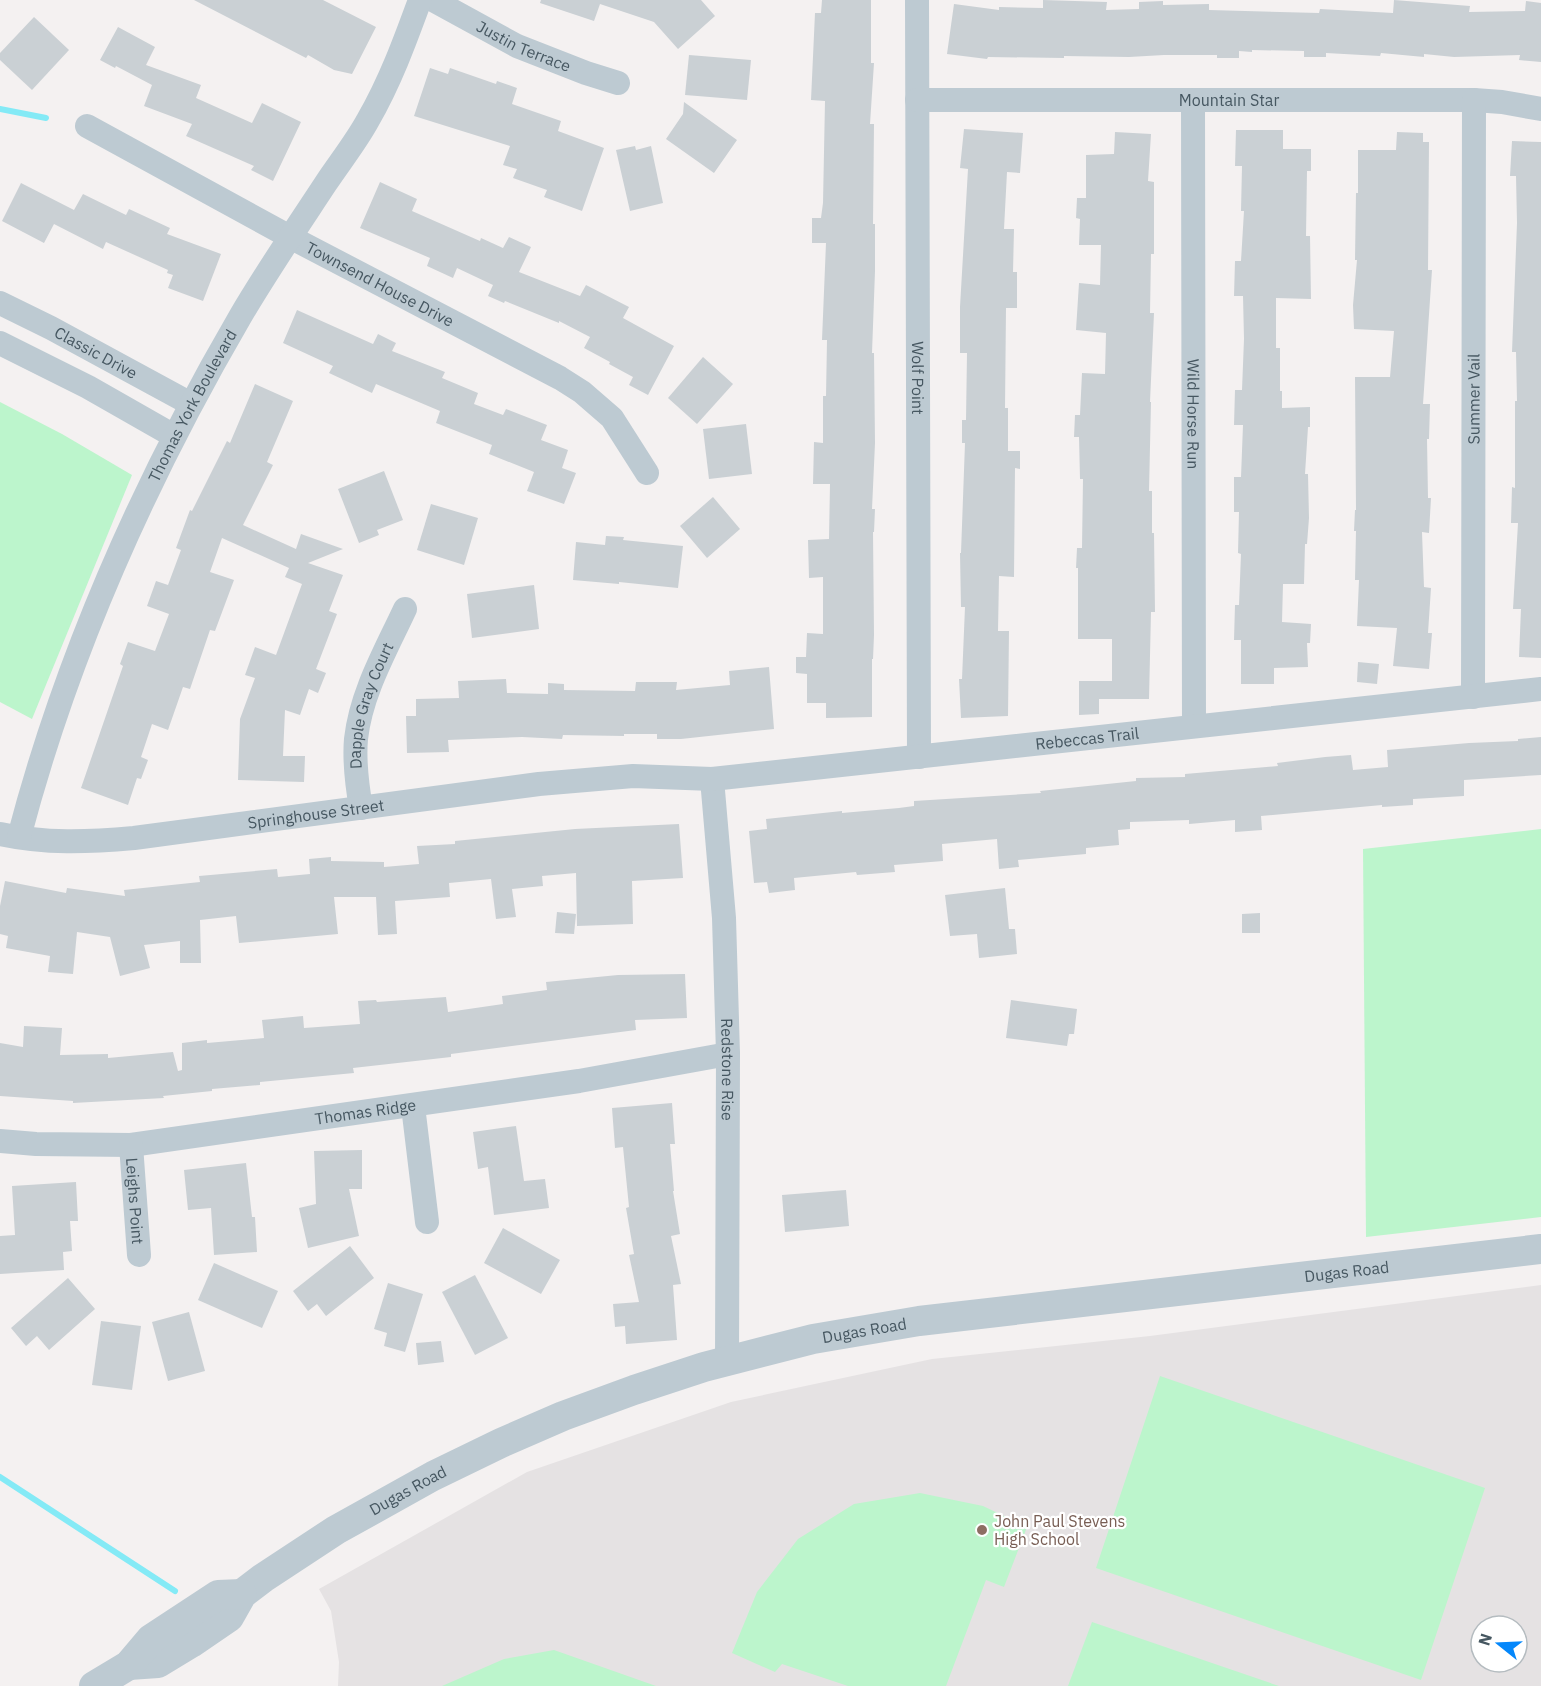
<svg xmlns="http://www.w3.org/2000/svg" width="1541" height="1686" font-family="'IBM Plex Sans',sans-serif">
<rect width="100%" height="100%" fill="#f4f1f1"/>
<path fill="#e5e2e3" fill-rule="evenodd" d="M 1541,1285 L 1541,1686 L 338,1686 L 339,1662 L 331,1611 L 319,1589 L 527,1472 L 731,1402 L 932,1359 L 1150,1336 ZM 1481,1626 L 1517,1626 L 1517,1662 L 1481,1662 Z"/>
<g fill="#bcf5cc">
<polygon points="0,402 62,434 132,475 32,719 0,702"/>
<polygon points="1541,829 1541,1217 1366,1237 1363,849"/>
<polygon points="1160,1376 1485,1488 1421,1680 1096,1568"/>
<polygon points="920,1493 983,1506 1027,1527 1004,1587 986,1580 946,1686 848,1686 782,1664 775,1672 732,1653 757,1592 798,1539 854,1504"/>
<polygon points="1092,1622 1279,1686 1068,1686"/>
<polygon points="554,1650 656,1686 442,1686 504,1659"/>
</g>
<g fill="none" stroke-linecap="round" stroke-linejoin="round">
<g stroke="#84eaf6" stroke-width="6">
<polyline points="0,109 46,118"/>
<polyline points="0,1477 175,1591"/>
</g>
</g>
<g fill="#cad0d4">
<polygon points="194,0 323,0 376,27 352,74 334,70 308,55 306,58"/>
<polygon points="541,0 701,0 715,16 678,49 654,22 600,4 594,21 540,3"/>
<polygon points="822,0 871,0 871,63 874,63 870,124 874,124 873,224 875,224 875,271 872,353 874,353 875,443 872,509 875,509 874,532 873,532 874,635 873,659 872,659 872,717 826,718 826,703 807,703 807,674 796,673 796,657 806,657 807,633 823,634 823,577 809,578 808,540 829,539 830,484 813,484 814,442 823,443 823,396 826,396 827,340 822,340 826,243 812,243 812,218 821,218 823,203 825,101 811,100 815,13 821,13"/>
<polygon points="1043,0 1107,2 1106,10 1139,9 1139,2 1163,1 1163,5 1209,4 1209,10 1319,13 1320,9 1393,13 1394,0 1470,6 1469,12 1525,11 1526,1 1541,3 1541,62 1519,60 1520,55 1454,57 1424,54 1424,57 1381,53 1380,56 1326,53 1326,57 1304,57 1304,51 1252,50 1252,52 1239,51 1239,58 1217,58 1217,55 1164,55 1129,57 1064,56 1064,58 988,57 987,59 947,54 954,4 999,10 999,7 1043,8"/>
<polygon points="34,17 69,50 32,90 0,60 0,53"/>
<polygon points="118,27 155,47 146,65 201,85 196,98 252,123 262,103 301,122 273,181 251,170 254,166 186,136 192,124 144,106 152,85 116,66 115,68 100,60"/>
<polygon points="689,55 751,60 747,100 685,95"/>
<polygon points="430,68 448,74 450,68 496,84 497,81 517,88 512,104 561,121 558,131 604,148 582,211 544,197 547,190 513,178 517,169 503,165 510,146 414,116"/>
<polygon points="684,102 737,140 714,173 666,139 683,114"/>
<polygon points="964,129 1023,133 1020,173 1007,172 1004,229 1014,229 1013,272 1017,272 1017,308 1006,308 1005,408 1008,408 1008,451 1020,451 1020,469 1015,468 1014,577 999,576 998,631 1009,631 1008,716 961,718 959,679 962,679 965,607 961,607 960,553 961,553 965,443 962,443 962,420 966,420 967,353 960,353 960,307 968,169 960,168"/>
<polygon points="1236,130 1283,130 1283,149 1311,149 1311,171 1307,171 1306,236 1310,236 1311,299 1276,298 1276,348 1280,348 1280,391 1282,391 1282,408 1310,407 1310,427 1308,427 1305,474 1308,474 1309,518 1307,544 1305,544 1304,584 1283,584 1282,622 1311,624 1310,643 1307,643 1308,667 1274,668 1274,684 1241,684 1241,640 1234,640 1235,605 1239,605 1241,554 1238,553 1239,512 1234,512 1234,477 1241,477 1243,425 1234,425 1235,390 1242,390 1244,339 1243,296 1234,296 1235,261 1241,261 1244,211 1241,211 1242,166 1235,166"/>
<polygon points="1115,132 1151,134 1148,181 1154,182 1154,254 1151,254 1150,313 1154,313 1150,402 1151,402 1149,491 1152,491 1152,533 1154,533 1155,612 1151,612 1149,699 1099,699 1099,714 1079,715 1079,681 1112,681 1112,639 1078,639 1078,568 1076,568 1077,548 1082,548 1083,479 1080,479 1079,437 1074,437 1075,415 1080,415 1082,373 1105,374 1106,333 1076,330 1079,283 1100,285 1101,245 1079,245 1080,219 1076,218 1077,198 1086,198 1086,155 1114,154"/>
<polygon points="1397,132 1423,133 1423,142 1429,142 1428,270 1432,270 1423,404 1430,404 1429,439 1427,439 1428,498 1431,498 1429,533 1422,532 1424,587 1431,588 1428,633 1432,633 1429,669 1393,666 1397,628 1357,626 1359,580 1355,580 1356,531 1354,531 1355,510 1356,510 1355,377 1390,377 1394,331 1354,329 1353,305 1357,260 1355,260 1356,193 1358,193 1358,150 1396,150"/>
<polygon points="1512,141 1541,142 1541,658 1519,657 1521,609 1513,609 1518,523 1511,523 1512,487 1515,488 1515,401 1517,401 1516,352 1512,352 1517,223 1516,176 1510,176"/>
<polygon points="635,146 636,150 651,146 663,203 630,211 616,150"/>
<polygon points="380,182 417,199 412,211 480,241 481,238 503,248 509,237 531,247 519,272 580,296 586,285 629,307 623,318 674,346 648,395 629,385 633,377 609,364 610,362 584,348 590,337 559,321 559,323 505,301 504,303 488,296 493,285 457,268 453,278 427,266 430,258 360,228"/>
<polygon points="21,183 74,210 83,194 126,215 129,209 170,228 167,234 221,254 203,301 168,288 173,275 167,273 168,270 106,242 103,249 54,224 44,243 2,221"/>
<polygon points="297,310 373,344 378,334 396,343 392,351 445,372 442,378 478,393 474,404 503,415 506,409 547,425 541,440 568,450 562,468 576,473 564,504 527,491 534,472 489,454 492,445 436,423 440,411 376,384 372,393 329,373 333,366 283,343"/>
<polygon points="703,357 733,384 697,424 668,398"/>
<polygon points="255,384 293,401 267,462 273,465 243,525 296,549 301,534 343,549 308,563 343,575 329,611 337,614 316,669 326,673 318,693 309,689 300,715 285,710 283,756 305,756 304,782 238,780 240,719 255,678 245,675 255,647 276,655 302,584 285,577 289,568 222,538 210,572 234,580 215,631 210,630 190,689 183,687 168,730 152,724 141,757 148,760 141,779 137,778 128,805 81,788 123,666 120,664 128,642 155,651 169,614 147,606 156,581 168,585 181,550 176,548 190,510 192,511 227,441 230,443"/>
<polygon points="746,424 752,474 709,479 703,429"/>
<polygon points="384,471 403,520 377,530 379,535 359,543 338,489"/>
<polygon points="713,497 740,529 707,558 680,526"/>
<polygon points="431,504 478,518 464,565 417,550"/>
<polygon points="606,536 624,537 623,540 683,546 678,588 619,582 619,584 573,580 576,542 605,545"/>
<polygon points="534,585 539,629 472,638 467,594"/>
<polygon points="1358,662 1379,664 1377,684 1357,682"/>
<polygon points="769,667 774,729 681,739 657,739 657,734 624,734 624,736 563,735 562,739 522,737 448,740 449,752 407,753 406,716 416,716 416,699 459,698 458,681 506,679 507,693 548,694 548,683 564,684 564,690 635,691 636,682 677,682 676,690 730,685 729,671"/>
<polygon points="1541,737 1541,775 1464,780 1464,796 1413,799 1413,805 1382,807 1382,805 1261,816 1262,830 1235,832 1235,820 1189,824 1189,820 1130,822 1130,829 1118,830 1119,845 1086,848 1086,854 1018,860 1019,867 999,869 997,839 942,844 943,861 894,865 895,872 857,875 856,872 794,878 795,890 769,893 767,882 754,883 749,831 767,829 766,819 842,811 842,813 899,808 914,806 914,801 1041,793 1040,791 1136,781 1136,778 1185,777 1185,774 1278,766 1277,763 1325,757 1351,755 1353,770 1388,767 1387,750 1469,743 1518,741 1518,739"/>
<polygon points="679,824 683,878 632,881 633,924 577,926 576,873 542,876 543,886 512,889 516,917 496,919 491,879 449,883 450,897 395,901 397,934 378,935 376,897 334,897 338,934 239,943 236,916 200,920 201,963 180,963 180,941 144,945 150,968 120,976 110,937 77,932 73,974 48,972 50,956 6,948 8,936 0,934 0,906 5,881 66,893 67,888 125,896 124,890 200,882 199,876 277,869 278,877 310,874 309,859 331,857 331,861 384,862 384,867 419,864 417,846 455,844 455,841 575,829"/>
<polygon points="1005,888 1009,929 1015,929 1017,954 979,958 977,934 950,936 945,895"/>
<polygon points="557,912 576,914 574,934 555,933"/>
<polygon points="1260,913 1260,933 1242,933 1242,914"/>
<polygon points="685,974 687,1018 635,1020 636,1030 451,1054 451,1057 353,1068 354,1073 260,1082 260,1085 212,1089 212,1091 163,1096 164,1098 73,1103 73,1101 0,1096 0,1043 23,1047 24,1026 62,1028 60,1055 108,1054 108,1058 173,1052 178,1071 182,1070 182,1043 207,1040 207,1043 264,1038 262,1020 303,1016 304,1028 360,1024 358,1001 376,1000 377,1002 446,997 448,1012 503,1004 502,996 547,990 546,982 618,975"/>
<polygon points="1011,1000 1077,1009 1074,1034 1069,1034 1067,1046 1006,1038"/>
<polygon points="672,1103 675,1144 670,1144 674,1191 673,1191 680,1234 671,1236 681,1284 673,1285 677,1340 626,1344 625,1326 615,1327 613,1304 639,1302 629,1255 634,1254 626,1208 629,1207 623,1147 615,1148 612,1108"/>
<polygon points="516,1126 524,1181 545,1179 549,1208 494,1215 488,1167 478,1169 473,1132"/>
<polygon points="362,1150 362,1189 349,1189 359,1236 308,1248 299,1208 316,1204 314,1151"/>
<polygon points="246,1163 252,1217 255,1217 257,1252 214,1255 211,1208 188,1210 184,1170"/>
<polygon points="76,1182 78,1221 70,1221 72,1251 63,1252 64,1270 0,1274 0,1236 15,1235 12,1186"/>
<polygon points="846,1190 849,1226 785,1232 782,1195"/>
<polygon points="503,1228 560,1260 541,1294 484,1263"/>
<polygon points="350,1246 374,1278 326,1316 317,1304 308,1311 293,1291"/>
<polygon points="214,1263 278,1291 262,1328 198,1300"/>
<polygon points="475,1275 508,1338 475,1355 442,1292"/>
<polygon points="68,1278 95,1309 49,1350 37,1336 26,1346 11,1328"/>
<polygon points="388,1283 423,1294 405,1352 384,1346 387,1333 374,1329"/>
<polygon points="189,1312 205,1371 168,1381 152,1322"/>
<polygon points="101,1321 141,1326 132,1390 92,1385"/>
<polygon points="441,1341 444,1362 418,1365 416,1343"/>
</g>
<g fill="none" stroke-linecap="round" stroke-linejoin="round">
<g stroke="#bdcad2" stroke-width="24">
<path id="s1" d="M 433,0 L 517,46 L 586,73 L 618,83"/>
<path id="s2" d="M 917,0 L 919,757"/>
<path id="s3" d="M 917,100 L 1474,100 L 1502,102 L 1541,109"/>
<path id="s4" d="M 1193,100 L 1194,726"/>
<path id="s5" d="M 87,126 L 290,237 L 560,378 L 582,392 L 612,418 L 647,473"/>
<path id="s6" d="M 0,303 L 51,328 L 191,404"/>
<polyline points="0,343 88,387 174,436"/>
<path id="s7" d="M 1473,697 L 1474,100"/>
<path id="s8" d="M 712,779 L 724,918 L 728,1054 L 727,1361"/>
<path id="s9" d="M 361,808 C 357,785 354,762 356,739 C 361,693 386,650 405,609"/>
<path id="s10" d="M 0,834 C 45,844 89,842 134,838 L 539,784 L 633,776 L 712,779 L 1541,689"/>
<path id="s11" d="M 19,837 C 67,654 145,480 240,317 C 267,271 297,227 326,183 C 340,162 356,142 368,120 C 390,82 405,41 420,0"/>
<polyline points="413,1106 427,1222"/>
<path id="s12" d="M 0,1141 L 36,1144 L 131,1145 L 579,1081 L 728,1054"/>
<path id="s13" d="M 131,1145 L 139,1255"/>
</g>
<g stroke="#bdcad2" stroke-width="30">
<path id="s14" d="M 129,1665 L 158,1663 L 191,1643 L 229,1617 L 242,1594 L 263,1578 L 336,1530 L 433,1476 L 501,1443 L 563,1416 L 634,1390 L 704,1367 L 813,1339 L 919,1321 L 1541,1249"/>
<polyline points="94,1686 129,1665 151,1639 218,1595 242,1594"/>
</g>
</g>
<circle fill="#8d6e63" stroke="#fff" stroke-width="2" cx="982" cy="1530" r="6"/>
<g text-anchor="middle" stroke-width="4.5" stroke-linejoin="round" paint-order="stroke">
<g font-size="16" fill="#465761" stroke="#fff">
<text dy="6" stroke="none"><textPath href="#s1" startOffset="102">Justin Terrace</textPath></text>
<text dy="6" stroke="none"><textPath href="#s3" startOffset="312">Mountain Star</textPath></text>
<text dy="6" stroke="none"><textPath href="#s5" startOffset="333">Townsend House Drive</textPath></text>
<text dy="6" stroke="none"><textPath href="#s6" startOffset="108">Classic Drive</textPath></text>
<text dy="6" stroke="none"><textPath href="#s2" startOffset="378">Wolf Point</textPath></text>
<text dy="6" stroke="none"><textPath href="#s7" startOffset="298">Summer Vail</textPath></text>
<text dy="6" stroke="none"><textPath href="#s11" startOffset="466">Thomas York Boulevard</textPath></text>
<text dy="6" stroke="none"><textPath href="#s4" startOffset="314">Wild Horse Run</textPath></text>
<text dy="6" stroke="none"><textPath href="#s9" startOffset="105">Dapple Gray Court</textPath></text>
<text dy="6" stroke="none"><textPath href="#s10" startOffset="1094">Rebeccas Trail</textPath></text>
<text dy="6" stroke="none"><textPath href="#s10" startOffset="318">Springhouse Street</textPath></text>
<text dy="6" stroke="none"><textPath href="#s8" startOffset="291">Redstone Rise</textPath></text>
<text dy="6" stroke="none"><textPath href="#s12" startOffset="368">Thomas Ridge</textPath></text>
<text dy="6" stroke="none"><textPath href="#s13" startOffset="56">Leighs Point</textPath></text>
<text dy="6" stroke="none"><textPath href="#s14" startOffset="1308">Dugas Road</textPath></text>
<text dy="6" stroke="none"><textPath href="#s14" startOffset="822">Dugas Road</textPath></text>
<text dy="6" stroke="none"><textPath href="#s14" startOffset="336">Dugas Road</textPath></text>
</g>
<g font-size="16" fill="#785e54" stroke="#fff" text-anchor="start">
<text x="994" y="1527">John Paul Stevens<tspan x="994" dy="18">High School</tspan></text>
</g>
</g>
<g transform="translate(1499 1644) rotate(288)"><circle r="28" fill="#ffffff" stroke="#b5bcc0" stroke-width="1.5"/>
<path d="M0-4.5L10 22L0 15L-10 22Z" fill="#0487fb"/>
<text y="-9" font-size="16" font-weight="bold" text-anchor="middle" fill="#465761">N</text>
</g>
</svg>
